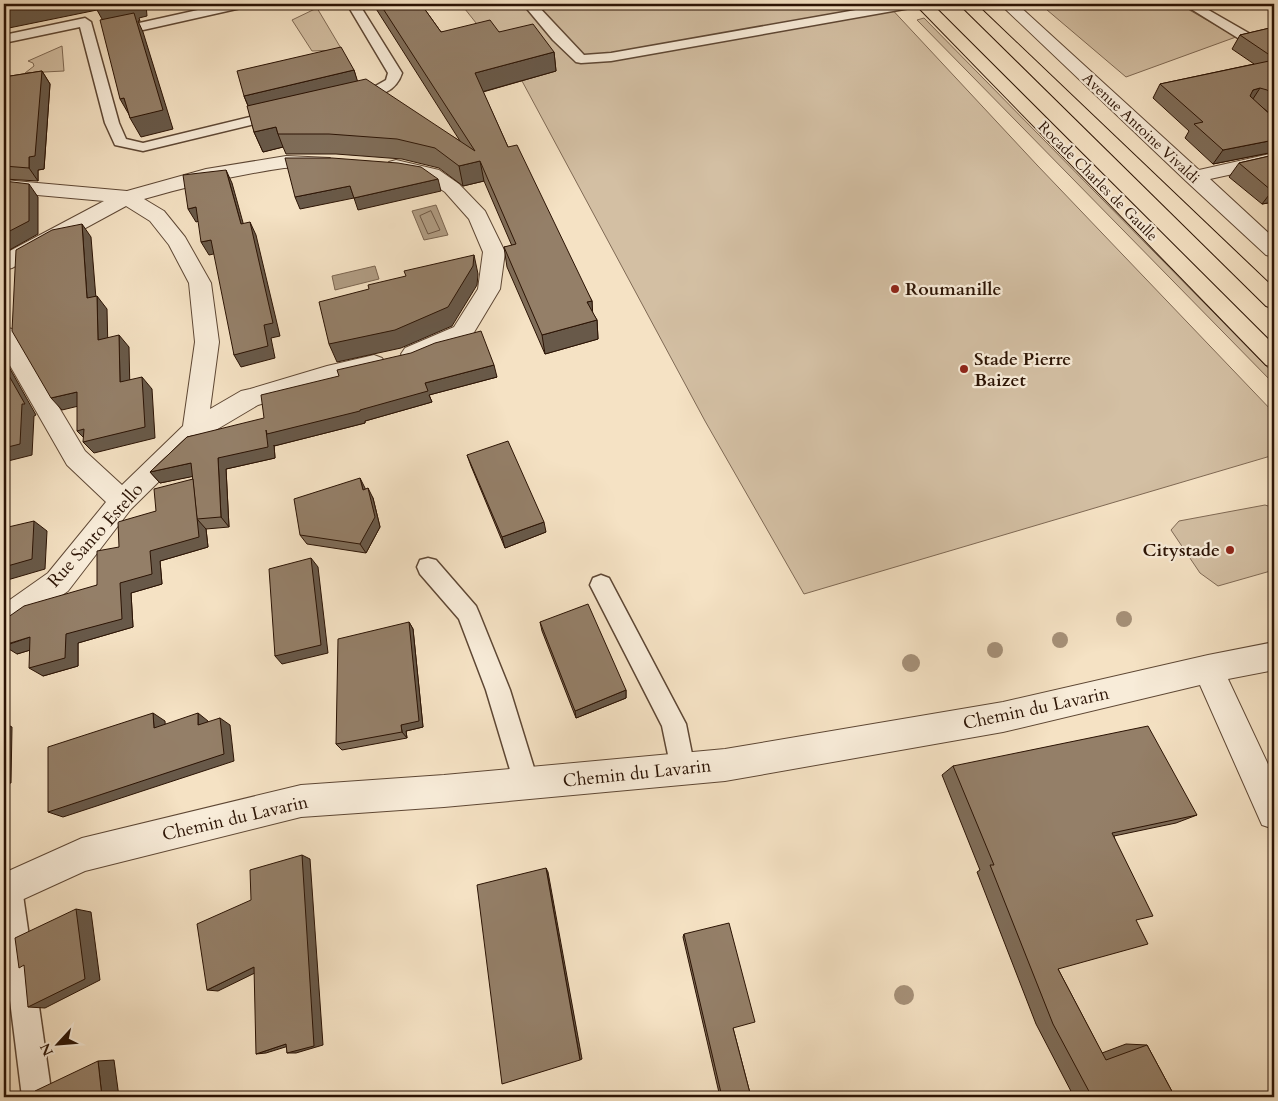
<svg xmlns="http://www.w3.org/2000/svg" width="1278" height="1101" font-family="Cardo,serif">
<rect width="100%" height="100%" fill="#f5e2c4"/>
<filter id="stains"><feTurbulence type="fractalNoise" baseFrequency=".004" numOctaves="4"/><feColorMatrix values="0 0 0 0 .2 0 0 0 0 .09 0 0 0 0 .02 0 0 0 .5 -.17"/></filter>
<radialGradient id="worn" r=".72"><stop offset=".6" stop-color="#630" stop-opacity="0"/><stop offset="1" stop-color="#630" stop-opacity=".3"/></radialGradient>
<g fill="#d3bfa3" stroke="#7f6954">
<polygon points="461,4 887,4 1037,165 1274,413 1274,455 804,594 705,421 522,81"/>
<polygon points="1040,4 1179,4 1236,37 1126,77"/>
<polygon points="317,8 342,50 312,51 292,20"/>
<polygon points="924,18 1274,374 1274,384 917,20"/>
<polygon points="62,46 64,71 25,73 34,66 33,63 28,61"/>
<polygon points="1265,505 1274,508 1274,570 1218,586 1200,573 1171,530 1179,521"/>
</g>
<g fill="#b09c83" stroke="#7b6550">
<polygon points="436,205 448,235 424,240 412,211"/>
<polygon points="375,266 379,279 335,290 332,276"/>
</g>
<g fill="none" stroke-linecap="round" stroke-linejoin="round">
<polygon stroke="#6e5844" stroke-width="1" points="431,211 440,230 428,234 420,216"/>
<g stroke="#5e4734" stroke-width="3">
<g id="service">
<polygon points="225,4 247,4 241,8 112,37 106,33 112,29"/>
<path d="M 347,4 L 359,4 L 402,73 C 395,95 375,96 355,100 L 348,96 L 350,93 L 372,88 L 386,80 L 388,73 Z"/>
<polygon points="523,4 536,4 584,55 611,53 890,4 916,4 910,8 611,61 581,63 576,62 553,40"/>
<polygon points="1183,4 1198,4 1252,35 1274,29 1274,37 1251,44 1246,43"/>
<polygon points="85,18 91,22 119,123 126,139 143,143 279,110 284,111 286,114 284,117 143,151 115,145 105,123 80,27 4,43 4,35"/>
<polygon points="428,558 436,560 476,606 479,613 510,690 539,784 535,793 526,797 517,793 486,690 459,619 420,574 417,567 420,560"/>
<polygon points="601,575 609,578 686,724 695,769 692,778 683,781 674,778 671,769 662,726 590,585 593,578"/>
<polygon points="9,875 18,879 22,888 52,1097 22,1097 4,952 4,877"/>
</g>
</g>
<g stroke="#5e4734" stroke-width="2">
<g id="minor">
<polygon points="1000,4 1017,4 1199,170 1274,153 1274,165 1210,179 1274,238 1274,257 1266,255 1186,181"/>
<path d="M 286,156 L 330,158 L 333,162 L 330,166 C 315,170 299,166 284,168 C 236,175 190,186 144,199 L 164,211 L 185,237 L 211,283 L 219,342 L 210,409 L 241,391 L 250,389 L 327,366 L 374,355 L 382,358 L 386,364 L 382,370 L 327,384 L 258,405 L 204,437 L 131,509 L 68,591 L 14,629 L 4,633 L 4,604 L 48,573 L 106,502 L 67,465 L 4,355 L 4,327 L 12,329 L 85,451 L 122,485 L 183,426 L 195,342 L 189,283 L 169,245 L 150,221 L 126,206 L 12,268 L 4,270 L 4,254 L 104,201 L 4,192 L 4,180 L 127,191 L 206,169 Z"/>
<polygon points="396,160 439,170 459,184 485,211 505,252 500,289 470,339 413,363 405,360 401,354 405,348 454,327 478,289 483,252 469,219 445,192 425,179 389,170 386,166 389,162"/>
<polygon points="1274,642 1274,670 1228,679 1274,777 1274,829 1262,825 1200,685 1003,732 725,781 444,807 301,817 85,871 4,908 4,873 82,838 301,785 444,775 725,749 1003,702 1208,655"/>
</g>
</g>
<g stroke="#2b1304" stroke-width="2">
<g id="primary">
<polygon points="915,4 932,4 1274,345 1274,368 1266,365"/>
<polygon points="959,4 976,4 1274,288 1274,309 1266,306"/>
</g>
</g>
<use href="#service" fill="#f8ecd9" fill-rule="evenodd"/>
<use href="#minor" fill="#f8ecd9" fill-rule="evenodd"/>
<use href="#primary" fill="#f5e2c4" fill-rule="evenodd"/>
</g>
<g fill="#a69179">
<circle cx="1124" cy="619" r="8"/>
<circle cx="1060" cy="640" r="8"/>
<circle cx="995" cy="650" r="8"/>
<circle cx="911" cy="663" r="9"/>
<circle cx="904" cy="995" r="10"/>
</g>
<g fill="#7f6d59" stroke="#2b1304">
<polygon points="373,4 421,4 441,32 499,32 554,52 556,71 483,92 508,147 592,301 592,312 597,320 598,339 545,354 507,267 504,247 512,246 484,181 463,186 439,168 402,159 336,154 286,154 283,147 263,152 254,132 248,106 244,96 354,70 357,81 460,141"/>
<polygon points="1274,27 1274,117 1258,104 1274,118 1274,152 1213,164 1185,138 1189,131 1153,98 1160,84 1254,64 1232,49 1240,35"/>
<polygon points="42,71 50,84 44,169 38,170 38,181 4,179 4,77"/>
<polygon points="1274,155 1274,209 1268,203 1262,204 1229,177 1239,163"/>
<polygon points="497,377 429,395 432,402 365,421 365,423 274,446 274,445 275,458 226,469 229,527 206,529 208,547 160,561 162,584 131,593 133,627 78,643 78,666 43,676 30,650 17,654 97,585 119,547 156,511 193,479 193,476 160,483 150,472 187,437"/>
<polygon points="467,455 546,532 505,548 471,466"/>
<polygon points="366,489 373,498 380,527 366,553 307,544 300,535"/>
<polygon points="409,622 413,629 423,727 406,731 407,738 342,750 336,744"/>
<polygon points="540,622 626,690 626,698 576,718 542,631"/>
<polygon points="953,766 1197,815 1176,823 1114,836 1136,920 1058,969 1102,1053 1126,1044 1147,1045 1175,1097 1074,1097 1036,1024 977,872 980,870 942,775"/>
<polygon points="684,934 733,1028 751,1097 720,1097 683,937"/>
</g>
<g fill="#685949" stroke="#2b1304">
<polygon points="4,4 146,4 147,16 139,18 140,21 138,21 143,32 173,129 141,137 130,118 107,28 97,10 4,29"/>
<polygon points="554,52 556,71 478,93 475,73"/>
<polygon points="354,70 360,89 252,115 244,96"/>
<polygon points="42,71 50,84 44,169 38,170 38,181 29,168 29,157"/>
<polygon points="1260,88 1251,102 1244,104 1253,90"/>
<polygon points="124,98 131,118 120,99"/>
<polygon points="276,127 278,134 283,147 263,152 254,132"/>
<polygon points="1274,140 1274,152 1213,164 1223,150"/>
<polygon points="480,161 484,181 463,186 459,166"/>
<polygon points="226,170 232,183 247,237 241,224"/>
<polygon points="438,179 441,191 358,210 354,198"/>
<polygon points="29,184 38,197 38,234 4,253 4,234"/>
<polygon points="350,186 354,198 300,209 295,197"/>
<polygon points="1274,190 1274,195 1268,203 1262,204 1272,191"/>
<polygon points="196,207 203,220 196,222 188,209"/>
<polygon points="250,222 256,235 280,336 271,338 275,358 241,367 234,355"/>
<polygon points="82,224 91,237 97,311 87,298"/>
<polygon points="211,240 218,253 209,255 201,242"/>
<polygon points="474,255 478,274 477,285 452,326 401,348 337,362 329,344"/>
<polygon points="97,296 107,309 108,352 98,340"/>
<polygon points="592,301 593,319 587,302"/>
<polygon points="597,320 598,339 545,354 542,335"/>
<polygon points="119,335 129,347 130,394 120,382"/>
<polygon points="4,358 36,415 34,416 32,455 8,461 8,541 4,538"/>
<polygon points="494,365 497,377 429,395 432,402 365,421 365,423 274,446 274,445 275,458 226,469 229,527 221,517 218,458 266,430 360,410 425,383"/>
<polygon points="142,377 152,389 155,438 94,453 83,442 87,441 77,431"/>
<polygon points="77,392 87,404 62,410 51,398"/>
<polygon points="191,463 200,475 160,483 150,472"/>
<polygon points="360,478 365,488 368,500 363,490"/>
<polygon points="368,488 373,498 380,527 366,553 360,544"/>
<polygon points="197,519 206,529 208,547 160,561 162,584 131,593 133,627 78,643 78,666 43,676 29,668 120,583 150,551"/>
<polygon points="34,521 47,531 45,569 4,581 4,567"/>
<polygon points="544,522 546,532 505,548 502,537"/>
<polygon points="311,558 318,567 328,653 282,664 275,656"/>
<polygon points="409,622 413,629 423,727 406,731 407,738 402,732 401,725"/>
<polygon points="30,637 44,646 17,654 4,646"/>
<polygon points="626,690 626,698 576,718 575,711"/>
<polygon points="153,713 165,721 166,735 154,728"/>
<polygon points="198,713 208,721 209,732 198,725"/>
<polygon points="220,718 230,725 234,761 63,817 48,812"/>
<polygon points="4,723 12,727 11,783 4,784"/>
<polygon points="302,855 310,859 323,1045 296,1053 287,1053"/>
<polygon points="546,868 548,872 582,1059 580,1060"/>
<polygon points="76,909 91,912 100,980 45,1008 28,1007"/>
<polygon points="4,962 6,984 4,985"/>
<polygon points="254,967 263,969 218,991 207,990"/>
<polygon points="286,1044 295,1044 266,1053 256,1054"/>
<polygon points="114,1060 119,1097 102,1097 98,1061"/>
</g>
<g fill="#947f68" stroke="#2b1304">
<polygon points="380,4 421,4 441,32 490,20 499,32 533,24 554,52 475,73 508,147 517,145 592,301 587,302 597,320 542,335 504,247 516,244 480,161 459,166 435,148 397,139 329,134 278,134 276,127 254,132 247,106 366,79 475,151"/>
<polygon points="134,13 163,110 130,118 124,98 120,99 100,20"/>
<polygon points="1274,27 1274,58 1240,35"/>
<polygon points="341,47 354,70 244,96 237,71"/>
<polygon points="1274,60 1274,95 1267,90 1260,88 1253,90 1250,96 1274,118 1274,140 1223,150 1194,124 1203,122 1160,84"/>
<polygon points="42,71 35,156 29,157 29,168 4,166 4,77"/>
<polygon points="1274,155 1274,190 1272,191 1239,163"/>
<polygon points="285,158 332,158 398,163 421,167 438,179 354,198 350,186 295,197"/>
<polygon points="226,170 241,224 250,222 273,323 264,325 268,346 234,355 211,240 201,242 196,207 188,209 183,175"/>
<polygon points="4,181 29,184 29,221 4,234"/>
<polygon points="82,224 87,298 97,296 98,340 119,335 120,382 142,377 145,427 83,442 84,429 77,431 77,392 51,398 12,331 16,250 52,230"/>
<polygon points="474,255 473,266 448,307 395,330 329,344 319,302 369,289 368,285 406,276 404,271"/>
<polygon points="481,331 494,365 425,383 428,391 360,410 360,411 267,434 266,430 268,447 218,458 221,517 197,519 191,463 150,472 187,437 264,418 261,395 339,376 337,370 411,353 435,343"/>
<polygon points="4,367 25,404 22,404 20,444 4,448"/>
<polygon points="508,441 544,522 502,537 467,455"/>
<polygon points="360,478 363,490 368,488 375,517 360,544 300,535 294,499"/>
<polygon points="193,479 199,537 150,551 152,574 120,583 122,619 66,634 65,658 29,668 30,637 4,645 4,620 24,606 97,585 97,551 119,547 118,522 156,511 154,489"/>
<polygon points="34,521 32,559 4,567 4,528"/>
<polygon points="311,558 321,645 275,656 269,569"/>
<polygon points="588,604 626,690 575,711 540,622"/>
<polygon points="409,622 419,721 401,725 402,732 336,744 338,639"/>
<polygon points="153,713 154,728 198,713 198,725 220,718 224,754 48,812 48,747"/>
<polygon points="1148,726 1197,815 1112,833 1153,916 1136,920 1148,944 1058,969 1106,1060 1147,1045 1175,1097 1092,1097 1053,1024 990,865 994,865 953,766"/>
<polygon points="302,855 314,1046 287,1053 286,1044 256,1054 254,967 207,990 197,924 251,900 250,870"/>
<polygon points="546,868 580,1060 502,1084 477,885"/>
<polygon points="76,909 85,979 28,1007 24,965 19,968 15,938"/>
<polygon points="729,923 755,1022 733,1028 751,1097 722,1097 684,934"/>
<polygon points="98,1061 102,1097 35,1097 35,1091"/>
</g>
<g fill="#8f2418" stroke="#f8ecd9" stroke-width="2">
<circle cx="895" cy="289" r="5"/>
<circle cx="964" cy="369" r="5"/>
<circle cx="1230" cy="550" r="5"/>
</g>
<g text-anchor="middle" stroke-width="4.5" stroke-linejoin="round" paint-order="stroke">
<g font-size="15" fill="#2b1304" stroke="#f8ecd9">
<text transform="translate(1141 128) rotate(43)" y="5">Avenue Antoine Vivaldi</text>
<text transform="translate(1098 181) rotate(45)" y="5">Rocade Charles de Gaulle</text>
</g>
<g font-size="18" font-weight="bold" fill="#2b1304" stroke="#f8ecd9" text-anchor="start">
<text x="905" y="295">Roumanille</text>
<text x="974" y="365">Stade Pierre<tspan x="974" dy="21">Baizet</tspan></text>
<text x="1220" y="556" text-anchor="end">Citystade</text>
</g>
<g font-size="18" fill="#2b1304" stroke="#f8ecd9">
<text transform="translate(95 535) rotate(-48)" y="6">Rue Santo Estello</text>
<text transform="translate(1036 708) rotate(-12)" y="6">Chemin du Lavarin</text>
<text transform="translate(637 773) rotate(-6)" y="6">Chemin du Lavarin</text>
<text transform="translate(235 818) rotate(-13)" y="6">Chemin du Lavarin</text>
</g>
</g>
<rect width="1278" height="1101" fill="none" stroke="#f5e2c4" stroke-width="20"/>
<rect x="5" y="5" width="1268" height="1091" fill="none" stroke="#2b1304" stroke-width="2.5"/>
<rect x="10" y="10" width="1258" height="1081" fill="none" stroke="#2b1304"/>
<g transform="translate(58 1044) rotate(244)" stroke="#f8ecd9" stroke-width="4" paint-order="stroke">
<path d="M0-4L9 19L0 12L-9 19Z" fill="#2b1304"/>
<text y="-8" font-size="14" font-weight="bold" text-anchor="middle" fill="#2b1304">N</text>
</g>
<rect width="100%" height="100%" filter="url(#stains)"/>
<rect width="100%" height="100%" fill="url(#worn)"/>
</svg>
